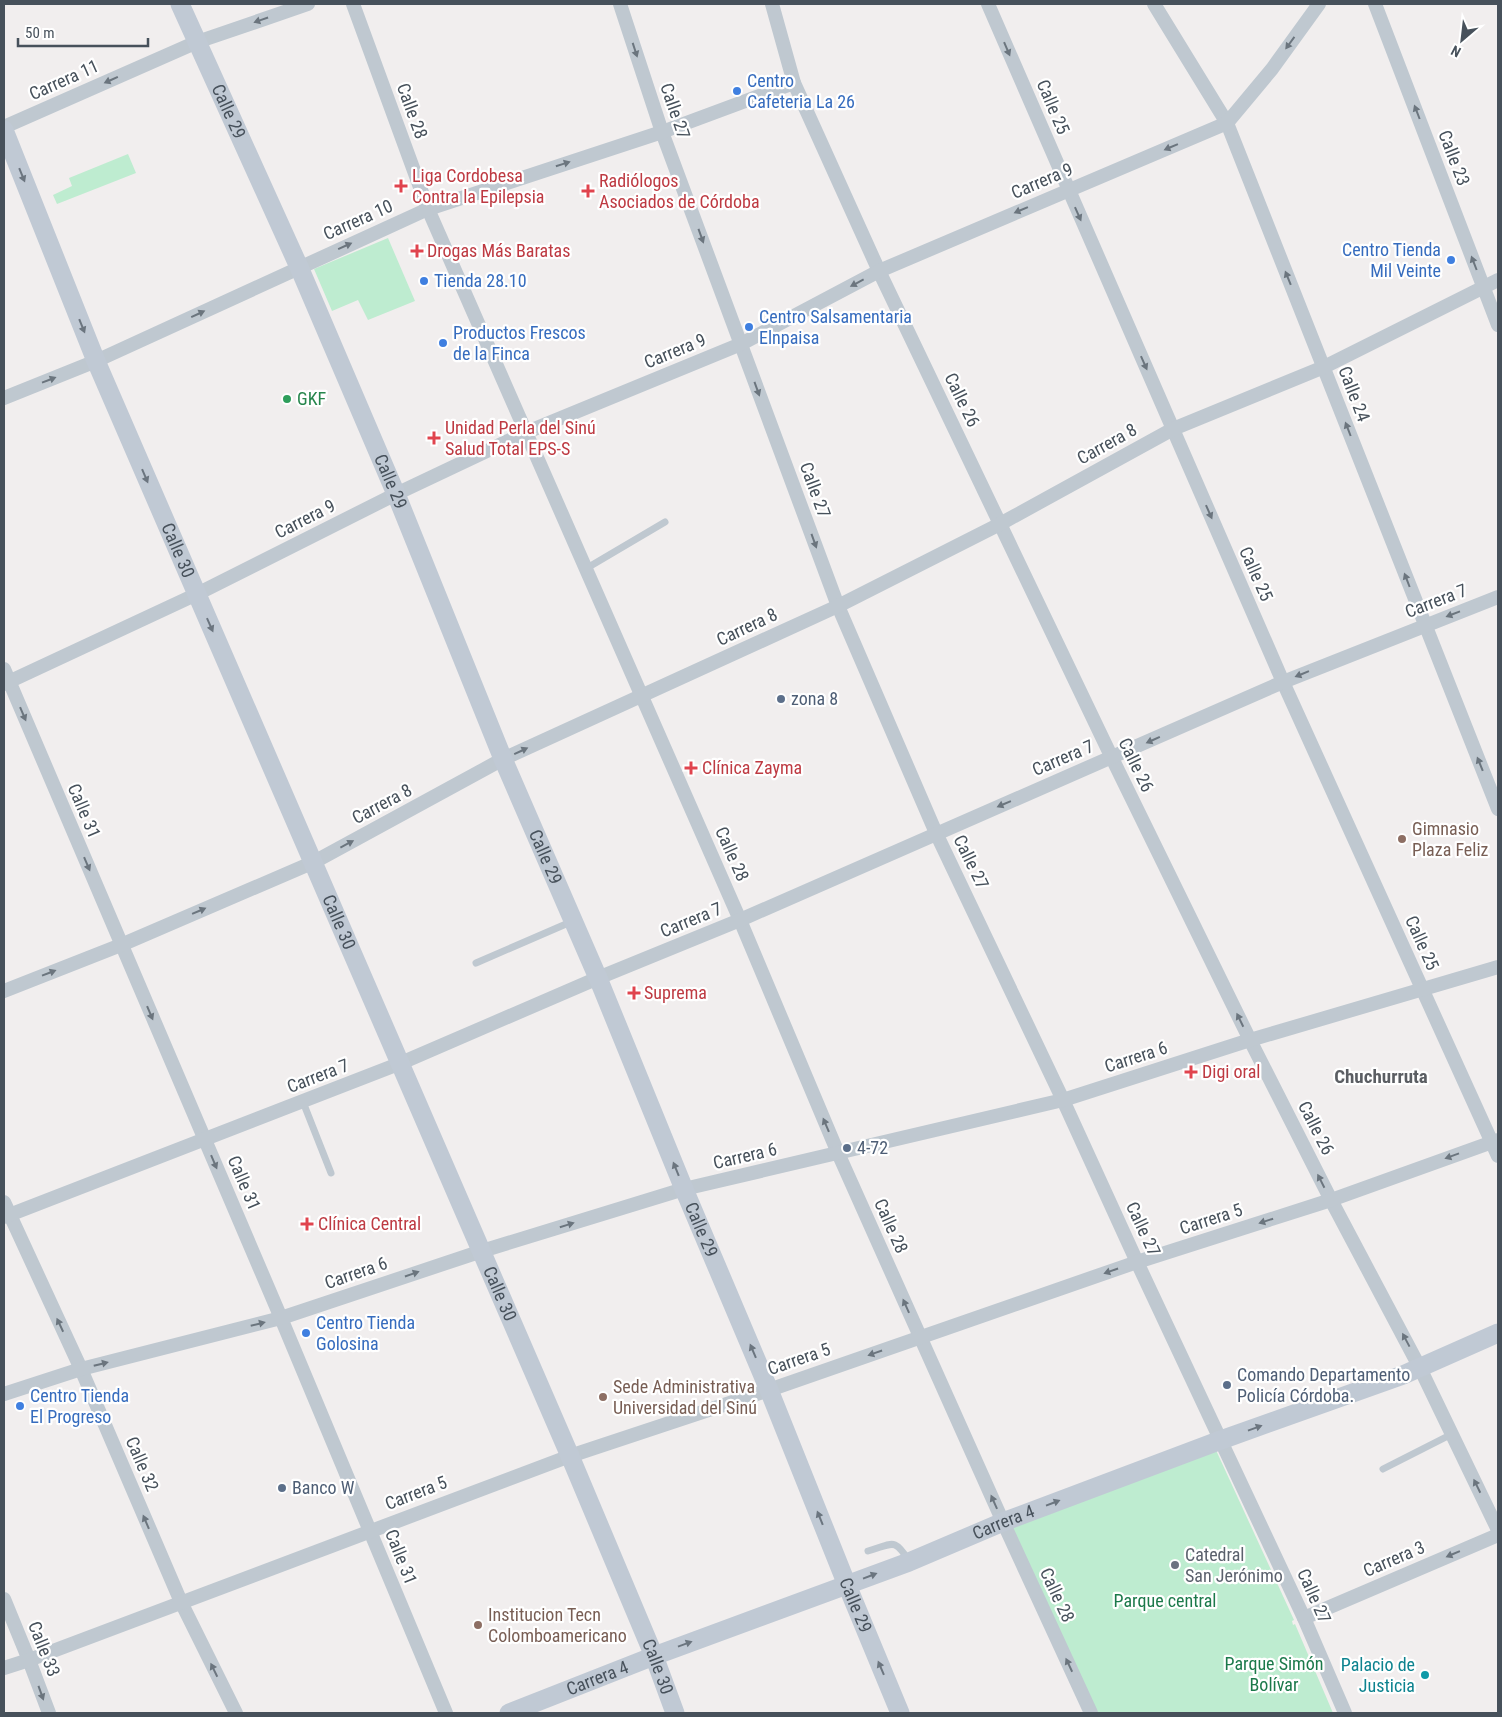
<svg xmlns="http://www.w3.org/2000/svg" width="1502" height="1717" font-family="'Roboto Condensed',sans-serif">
<rect width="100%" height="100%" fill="#f1eeee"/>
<g fill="#beecd0">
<polygon points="128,154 136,173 57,204 53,195 72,186 69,178"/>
<polygon points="388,238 415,301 368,320 358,300 332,311 314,269"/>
<polygon points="1215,1448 1294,1620 1292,1621 1293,1625 1295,1624 1333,1713 1095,1713 1011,1527"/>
</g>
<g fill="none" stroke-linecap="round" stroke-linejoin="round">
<g stroke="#bfc8d0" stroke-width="7">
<polyline points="587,568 665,522"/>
<polyline points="476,963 573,921"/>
<polyline points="303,1102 331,1173"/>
<polyline points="1383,1469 1452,1434"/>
<path d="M 868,1551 C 893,1544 894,1537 909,1561"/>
</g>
<g stroke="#bfc8d0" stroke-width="14">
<polyline points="353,4 428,209 740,920 838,1153 1003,1522 1091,1713"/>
<polyline points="620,4 662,132 838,606 936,833 1063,1100 1137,1262 1304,1618 1345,1713"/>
<polyline points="772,4 794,83 879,271 1112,758 1250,1040 1331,1200 1420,1368 1498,1530"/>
<polyline points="988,4 1283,682 1498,1156"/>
<polyline points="1154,4 1227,123 1498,809"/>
<polyline points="1375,4 1498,325"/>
<polyline points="4,127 197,42 308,4"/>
<polyline points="4,398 96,361 428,209 662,132 794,83"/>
<polyline points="4,669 281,1318 446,1713"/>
<polyline points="4,684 197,594 396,494 527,432 741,344 879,271 1227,123 1272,69 1319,4"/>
<polyline points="4,991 121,945 314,862 503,759 838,606 1000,524 1173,429 1324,367 1498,280"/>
<polyline points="4,1202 81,1369 181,1602 236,1713"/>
<polyline points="4,1217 401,1063 598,978 740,920 1283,682 1498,597"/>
<polyline points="4,1394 81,1369 281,1318 482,1251 684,1189 1063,1100 1250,1040 1498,967"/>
<polyline points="4,1599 29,1660 49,1713"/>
<polyline points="1304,1618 1498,1535"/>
<polyline points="4,1668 29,1660 570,1456 769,1390 1137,1262 1331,1200 1498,1140"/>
</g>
<g stroke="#c0c9d4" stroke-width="19">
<path id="s1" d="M 180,4 L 299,267 L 396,494 L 503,759 L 598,978 L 684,1189 L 769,1390 L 847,1585 L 900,1713"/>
<path id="s2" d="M 4,130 L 96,361 L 570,1456 L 654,1656 L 675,1713"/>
<path id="s3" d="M 509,1713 L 654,1656 L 909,1562 L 1003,1522 L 1221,1440 L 1403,1375 L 1498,1333"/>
</g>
</g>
<defs><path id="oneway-solid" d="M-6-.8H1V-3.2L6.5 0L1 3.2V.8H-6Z" transform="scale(1.25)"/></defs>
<g fill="#6b757e">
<use href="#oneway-solid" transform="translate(261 20) rotate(161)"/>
<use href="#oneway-solid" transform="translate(1290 43) rotate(126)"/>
<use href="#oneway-solid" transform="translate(1007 49) rotate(67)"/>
<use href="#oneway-solid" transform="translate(635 50) rotate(72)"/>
<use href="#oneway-solid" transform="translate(111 80) rotate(156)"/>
<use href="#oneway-solid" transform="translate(1417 112) rotate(-111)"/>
<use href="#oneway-solid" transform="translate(1171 147) rotate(157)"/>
<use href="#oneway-solid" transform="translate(563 164) rotate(-18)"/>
<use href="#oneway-solid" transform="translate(1021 210) rotate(157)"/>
<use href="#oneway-solid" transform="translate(1078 214) rotate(66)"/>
<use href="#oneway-solid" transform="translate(701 236) rotate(70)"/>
<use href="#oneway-solid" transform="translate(345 246) rotate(-24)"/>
<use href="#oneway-solid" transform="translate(1474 263) rotate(-111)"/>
<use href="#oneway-solid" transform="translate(1288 278) rotate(-112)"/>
<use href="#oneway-solid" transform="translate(857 283) rotate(152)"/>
<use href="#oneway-solid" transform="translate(198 314) rotate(-25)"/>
<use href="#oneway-solid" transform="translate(1144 363) rotate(66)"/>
<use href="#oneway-solid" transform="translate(49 380) rotate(-21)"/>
<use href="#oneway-solid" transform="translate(757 389) rotate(70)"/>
<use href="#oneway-solid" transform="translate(1348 429) rotate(-111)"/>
<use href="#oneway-solid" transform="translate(1209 512) rotate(66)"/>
<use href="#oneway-solid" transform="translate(814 541) rotate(70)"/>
<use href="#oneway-solid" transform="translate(1407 580) rotate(-111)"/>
<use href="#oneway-solid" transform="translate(1453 614) rotate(159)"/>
<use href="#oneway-solid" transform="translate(1302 674) rotate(158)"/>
<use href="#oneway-solid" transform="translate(23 714) rotate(67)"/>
<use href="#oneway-solid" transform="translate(1153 740) rotate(156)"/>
<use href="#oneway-solid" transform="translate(521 751) rotate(-25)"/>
<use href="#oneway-solid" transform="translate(1480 764) rotate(-112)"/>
<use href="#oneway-solid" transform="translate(1004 804) rotate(157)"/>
<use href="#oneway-solid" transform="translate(347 844) rotate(-28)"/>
<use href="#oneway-solid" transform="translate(87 864) rotate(67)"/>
<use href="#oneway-solid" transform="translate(199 911) rotate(-23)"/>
<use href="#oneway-solid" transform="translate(49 973) rotate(-21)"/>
<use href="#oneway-solid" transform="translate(150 1013) rotate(67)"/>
<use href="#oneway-solid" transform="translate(1240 1020) rotate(-116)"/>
<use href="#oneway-solid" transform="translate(826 1125) rotate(-113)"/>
<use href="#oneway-solid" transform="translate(1452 1156) rotate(160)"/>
<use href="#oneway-solid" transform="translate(214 1162) rotate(67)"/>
<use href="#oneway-solid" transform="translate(1321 1181) rotate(-117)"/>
<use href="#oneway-solid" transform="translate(1266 1221) rotate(162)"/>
<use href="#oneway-solid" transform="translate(567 1225) rotate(-17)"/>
<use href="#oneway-solid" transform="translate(1111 1271) rotate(161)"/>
<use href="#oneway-solid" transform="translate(412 1274) rotate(-19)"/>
<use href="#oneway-solid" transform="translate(906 1306) rotate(-114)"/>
<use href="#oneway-solid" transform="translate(258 1324) rotate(-14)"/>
<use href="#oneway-solid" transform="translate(60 1325) rotate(-115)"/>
<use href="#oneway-solid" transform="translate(1406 1340) rotate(-118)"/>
<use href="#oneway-solid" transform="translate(875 1353) rotate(161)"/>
<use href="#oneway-solid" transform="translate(101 1364) rotate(-14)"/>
<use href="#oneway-solid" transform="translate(1477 1486) rotate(-116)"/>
<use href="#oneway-solid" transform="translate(994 1502) rotate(-114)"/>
<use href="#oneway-solid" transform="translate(146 1522) rotate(-113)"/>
<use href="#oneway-solid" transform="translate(1453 1554) rotate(157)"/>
<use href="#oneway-solid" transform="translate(1069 1665) rotate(-115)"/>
<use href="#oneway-solid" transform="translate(214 1670) rotate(-116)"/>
<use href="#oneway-solid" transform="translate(41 1693) rotate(70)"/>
</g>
<g fill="#6b757f">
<use href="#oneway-solid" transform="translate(22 175) rotate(68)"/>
<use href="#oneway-solid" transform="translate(82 326) rotate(68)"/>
<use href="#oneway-solid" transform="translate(145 476) rotate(67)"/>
<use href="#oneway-solid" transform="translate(210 625) rotate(66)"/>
<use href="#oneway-solid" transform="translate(676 1169) rotate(-112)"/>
<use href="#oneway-solid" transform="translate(753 1351) rotate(-113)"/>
<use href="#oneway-solid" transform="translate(1255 1428) rotate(-20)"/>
<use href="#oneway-solid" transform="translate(1053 1503) rotate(-21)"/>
<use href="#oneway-solid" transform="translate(820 1518) rotate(-112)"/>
<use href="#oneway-solid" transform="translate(870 1576) rotate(-21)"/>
<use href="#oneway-solid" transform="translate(685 1644) rotate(-20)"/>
<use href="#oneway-solid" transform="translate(881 1668) rotate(-113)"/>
</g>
<g fill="#3f7fe0" stroke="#fff" stroke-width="2">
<circle cx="737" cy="91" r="5"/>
<circle cx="1451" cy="260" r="5"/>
<circle cx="424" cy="281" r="5"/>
<circle cx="749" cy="327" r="5"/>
<circle cx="443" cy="343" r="5"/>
<circle cx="306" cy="1333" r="5"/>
<circle cx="20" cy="1406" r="5"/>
</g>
<g fill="#e0444e" stroke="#fff" stroke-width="2">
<path d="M398.5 178.5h5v5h5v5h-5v5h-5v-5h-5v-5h5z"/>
<path d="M585.5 183.5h5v5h5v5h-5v5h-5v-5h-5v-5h5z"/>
<path d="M414.5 243.5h5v5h5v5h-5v5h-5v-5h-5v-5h5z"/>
<path d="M431.5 430.5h5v5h5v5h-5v5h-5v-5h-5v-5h5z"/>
<path d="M688.5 760.5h5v5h5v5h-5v5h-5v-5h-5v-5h5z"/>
<path d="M631.5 985.5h5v5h5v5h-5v5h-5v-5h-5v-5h5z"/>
<path d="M1188.5 1064.5h5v5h5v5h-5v5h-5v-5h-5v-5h5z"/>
<path d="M304.5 1216.5h5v5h5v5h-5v5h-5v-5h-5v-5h5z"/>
</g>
<circle fill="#2e9e5b" stroke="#fff" stroke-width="2" cx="287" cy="399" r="5"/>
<g fill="#5c6f8a" stroke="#fff" stroke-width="2">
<circle cx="781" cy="699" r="5"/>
<circle cx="847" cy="1148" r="5"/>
<circle cx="1227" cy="1385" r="5"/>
<circle cx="282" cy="1488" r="5"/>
</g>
<g fill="#8d6e63" stroke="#fff" stroke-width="2">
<circle cx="1402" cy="839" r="5"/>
<circle cx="603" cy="1397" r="5"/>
<circle cx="478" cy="1625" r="5"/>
</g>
<circle fill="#6b7280" stroke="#fff" stroke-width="2" cx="1175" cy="1565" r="5"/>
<circle fill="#0f9aa8" stroke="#fff" stroke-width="2" cx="1425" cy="1675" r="5"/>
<g text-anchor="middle" stroke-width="4.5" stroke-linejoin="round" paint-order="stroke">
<g font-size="18" fill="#47515b" stroke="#fff">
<text transform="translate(64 80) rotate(-24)" y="6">Carrera 11</text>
<text transform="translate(1053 107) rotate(67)" y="6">Calle 25</text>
<text dy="6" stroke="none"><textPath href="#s1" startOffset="118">Calle 29</textPath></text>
<text transform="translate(412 111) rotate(70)" y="6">Calle 28</text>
<text transform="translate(675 111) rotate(71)" y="6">Calle 27</text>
<text transform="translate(1454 158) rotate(69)" y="6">Calle 23</text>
<text transform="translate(1042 181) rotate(-23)" y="6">Carrera 9</text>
<text transform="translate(358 220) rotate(-24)" y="6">Carrera 10</text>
<text transform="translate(675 351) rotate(-22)" y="6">Carrera 9</text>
<text transform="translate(1354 394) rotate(69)" y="6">Calle 24</text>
<text transform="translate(962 400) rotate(64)" y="6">Calle 26</text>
<text transform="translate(1107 444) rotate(-29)" y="6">Carrera 8</text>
<text dy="6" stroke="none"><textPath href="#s1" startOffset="522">Calle 29</textPath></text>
<text transform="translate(815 490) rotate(70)" y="6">Calle 27</text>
<text transform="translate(305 519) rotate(-27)" y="6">Carrera 9</text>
<text dy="6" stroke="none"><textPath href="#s2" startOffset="455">Calle 30</textPath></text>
<text transform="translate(1256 574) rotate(66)" y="6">Calle 25</text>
<text transform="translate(1436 601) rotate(-21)" y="6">Carrera 7</text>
<text transform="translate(747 627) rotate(-25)" y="6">Carrera 8</text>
<text transform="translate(1063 758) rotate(-23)" y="6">Carrera 7</text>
<text transform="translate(1136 765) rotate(64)" y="6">Calle 26</text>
<text transform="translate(382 804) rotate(-28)" y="6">Carrera 8</text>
<text transform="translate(84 811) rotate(67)" y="6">Calle 31</text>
<text transform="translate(732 854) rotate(66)" y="6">Calle 28</text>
<text dy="6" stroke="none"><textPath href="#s1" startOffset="928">Calle 29</textPath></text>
<text transform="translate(971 862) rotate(64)" y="6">Calle 27</text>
<text transform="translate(691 920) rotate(-22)" y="6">Carrera 7</text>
<text dy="6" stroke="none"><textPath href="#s2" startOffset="860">Calle 30</textPath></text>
<text transform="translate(1422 943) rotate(66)" y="6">Calle 25</text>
<text transform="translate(1136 1057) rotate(-18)" y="6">Carrera 6</text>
<text transform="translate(318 1076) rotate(-21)" y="6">Carrera 7</text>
<text transform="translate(1316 1128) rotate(63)" y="6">Calle 26</text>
<text transform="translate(745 1156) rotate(-13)" y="6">Carrera 6</text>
<text transform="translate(244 1183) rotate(67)" y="6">Calle 31</text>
<text transform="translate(1211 1219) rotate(-18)" y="6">Carrera 5</text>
<text transform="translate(891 1226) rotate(66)" y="6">Calle 28</text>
<text transform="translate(1143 1229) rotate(65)" y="6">Calle 27</text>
<text dy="6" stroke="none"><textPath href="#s1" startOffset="1332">Calle 29</textPath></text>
<text transform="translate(356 1273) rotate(-19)" y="6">Carrera 6</text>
<text dy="6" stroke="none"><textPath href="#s2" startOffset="1265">Calle 30</textPath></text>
<text transform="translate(799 1359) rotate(-19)" y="6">Carrera 5</text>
<text transform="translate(142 1464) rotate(67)" y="6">Calle 32</text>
<text transform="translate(416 1493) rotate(-21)" y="6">Carrera 5</text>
<text dy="6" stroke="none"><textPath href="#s3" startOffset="530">Carrera 4</textPath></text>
<text transform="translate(401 1557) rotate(68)" y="6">Calle 31</text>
<text transform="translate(1394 1559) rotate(-23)" y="6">Carrera 3</text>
<text transform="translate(1057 1595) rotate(65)" y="6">Calle 28</text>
<text transform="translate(1314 1596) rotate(66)" y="6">Calle 27</text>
<text dy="6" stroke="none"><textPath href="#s1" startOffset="1738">Calle 29</textPath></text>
<text transform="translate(44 1649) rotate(68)" y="6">Calle 33</text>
<text dy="6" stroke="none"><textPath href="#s2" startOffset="1670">Calle 30</textPath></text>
<text dy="6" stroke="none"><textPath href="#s3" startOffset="95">Carrera 4</textPath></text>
</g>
<g font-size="18" fill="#366cbe" stroke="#fff" text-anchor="start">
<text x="747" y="87">Centro<tspan x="747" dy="21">Cafeteria La 26</tspan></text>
<text x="1441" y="256" text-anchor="end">Centro Tienda<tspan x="1441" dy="21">Mil Veinte</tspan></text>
<text x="434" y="287">Tienda 28.10</text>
<text x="759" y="323">Centro Salsamentaria<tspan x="759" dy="21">Elnpaisa</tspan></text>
<text x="453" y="339">Productos Frescos<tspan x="453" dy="21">de la Finca</tspan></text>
<text x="316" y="1329">Centro Tienda<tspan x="316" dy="21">Golosina</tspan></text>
<text x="30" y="1402">Centro Tienda<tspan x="30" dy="21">El Progreso</tspan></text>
</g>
<g font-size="18" fill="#be3a42" stroke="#fff" text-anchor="start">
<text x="412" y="182">Liga Cordobesa<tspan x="412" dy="21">Contra la Epilepsia</tspan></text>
<text x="599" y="187">Radiólogos<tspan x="599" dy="21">Asociados de Córdoba</tspan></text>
<text x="427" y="257">Drogas Más Baratas</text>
<text x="445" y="434">Unidad Perla del Sinú<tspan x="445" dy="21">Salud Total EPS-S</tspan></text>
<text x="702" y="774">Clínica Zayma</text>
<text x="644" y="999">Suprema</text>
<text x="1202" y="1078">Digi oral</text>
<text x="318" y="1230">Clínica Central</text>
</g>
<g font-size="18" fill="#27864d" stroke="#fff" text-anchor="start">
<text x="297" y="405">GKF</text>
</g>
<g font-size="18" fill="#4e5e75" stroke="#fff" text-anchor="start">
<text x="791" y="705">zona 8</text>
<text x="857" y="1154">4-72</text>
<text x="1237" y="1381">Comando Departamento<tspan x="1237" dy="21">Policía Córdoba.</tspan></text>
<text x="292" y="1494">Banco W</text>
</g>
<g font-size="18" fill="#785e54" stroke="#fff" text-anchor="start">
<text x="1412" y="835">Gimnasio<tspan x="1412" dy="21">Plaza Feliz</tspan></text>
<text x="613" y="1393">Sede Administrativa<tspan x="613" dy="21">Universidad del Sinú</tspan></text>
<text x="488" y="1621">Institucion Tecn<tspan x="488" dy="21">Colomboamericano</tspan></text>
</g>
<g font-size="18" fill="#5b616d" stroke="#fff" text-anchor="start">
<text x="1185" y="1561">Catedral<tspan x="1185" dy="21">San Jerónimo</tspan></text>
</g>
<g font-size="18" fill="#1b794a" stroke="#fff">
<text x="1165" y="1607">Parque central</text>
<text x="1274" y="1670">Parque Simón<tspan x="1274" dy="21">Bolívar</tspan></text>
</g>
<g font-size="18" fill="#0d838f" stroke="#fff" text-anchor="end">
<text x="1415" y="1671">Palacio de<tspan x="1415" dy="21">Justicia</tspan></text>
</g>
<g font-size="19" font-weight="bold" fill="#5b5e63" stroke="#fff">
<text x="1381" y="1083">Chuchurruta</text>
</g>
</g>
<rect width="1502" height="1717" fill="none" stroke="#47515b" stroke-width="10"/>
<g transform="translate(1462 40) rotate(208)" stroke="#ffffff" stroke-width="4" paint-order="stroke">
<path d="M0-4L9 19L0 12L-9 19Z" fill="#47515b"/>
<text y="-8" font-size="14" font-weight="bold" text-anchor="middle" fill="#47515b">N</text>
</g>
<path d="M18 38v8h130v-8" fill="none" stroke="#47515b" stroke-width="2.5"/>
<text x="25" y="38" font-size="15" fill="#47515b" stroke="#ffffff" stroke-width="4" paint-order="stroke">50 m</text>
</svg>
